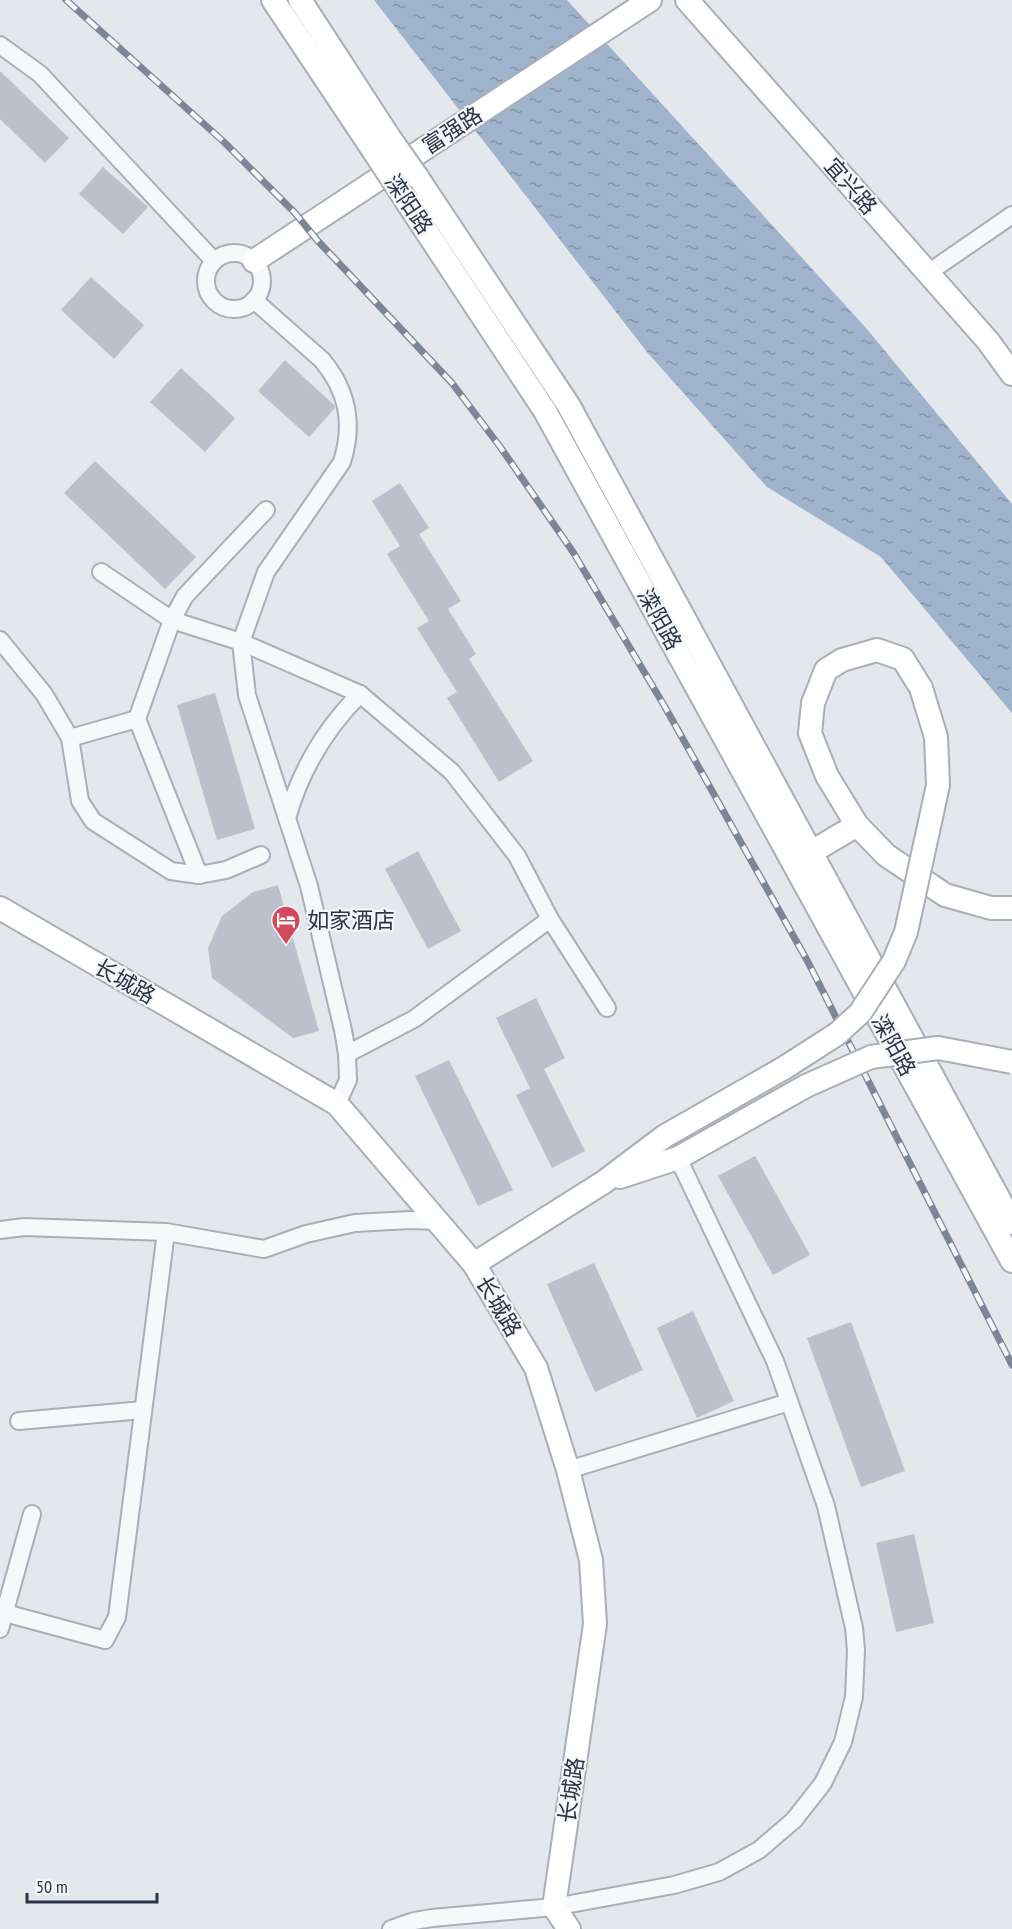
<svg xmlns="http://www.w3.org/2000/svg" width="1012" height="1929" font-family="'PT Sans Narrow','Noto Sans SC',sans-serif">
<defs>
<pattern id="water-ripples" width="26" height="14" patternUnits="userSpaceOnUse" patternTransform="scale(1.5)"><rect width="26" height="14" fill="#9fb4cc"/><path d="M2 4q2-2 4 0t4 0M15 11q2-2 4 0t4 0" fill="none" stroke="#8293a7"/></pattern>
</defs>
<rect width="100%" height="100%" fill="#e4e7ec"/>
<polygon fill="url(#water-ripples)" points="374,0 567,0 866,328 1012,504 1012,713 881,557 767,487 647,352"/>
<g fill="#bbc0ca">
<polygon points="0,71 69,138 45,163 0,119"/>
<polygon points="103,167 148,207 123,234 79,194"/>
<polygon points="91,277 144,325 114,359 61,310"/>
<polygon points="285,360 334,405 335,408 309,437 258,391"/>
<polygon points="181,368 235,418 205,452 150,402"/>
<polygon points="95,461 196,557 165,589 64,493"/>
<polygon points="400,483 429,528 419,534 461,601 448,609 476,654 469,659 533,761 499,782 447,698 457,692 417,628 429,621 387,554 400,546 372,501"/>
<polygon points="215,693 255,829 217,840 177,705"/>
<polygon points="418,851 461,931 428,949 385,869"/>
<polygon points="278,885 319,1031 293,1038 212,978 208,948 222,916 253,892"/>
<polygon points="536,998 565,1058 544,1069 585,1151 552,1168 516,1095 530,1088 496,1018"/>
<polygon points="449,1060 513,1190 478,1206 415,1076"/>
<polygon points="755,1156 810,1255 773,1275 718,1176"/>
<polygon points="594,1263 643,1370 595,1392 547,1284"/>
<polygon points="693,1311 734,1401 697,1418 657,1328"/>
<polygon points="851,1322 905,1471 861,1487 807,1338"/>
<polygon points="914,1534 934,1623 896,1632 876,1543"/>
</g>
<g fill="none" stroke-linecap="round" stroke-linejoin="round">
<g stroke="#a9aeb7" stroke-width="20">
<g id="street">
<polyline points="0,45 40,74 214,261"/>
<circle cx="234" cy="281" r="28"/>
<polyline points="928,273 1012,215"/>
<path d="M 254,300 L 322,360 C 348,391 354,424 342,462 L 266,572 L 241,642 L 247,695 L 309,886 L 343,1030 L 347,1054 L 348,1080 L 337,1104"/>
<polyline points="101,572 172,620 241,642 360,694 452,772 517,856 550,919 607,1008"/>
<polyline points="0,640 44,694 70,738 137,719"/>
<polyline points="70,738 80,801 93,821 171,871 199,875 226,870 261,855"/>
<path d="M 287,818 C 301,769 325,729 360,694"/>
<polyline points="199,875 137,719 172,620 185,596 266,510"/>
<polyline points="347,1054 414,1019 550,919"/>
<polyline points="0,1230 24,1227 166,1232 264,1249 306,1234 355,1223 410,1220 437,1221"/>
<polyline points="19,1421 143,1410"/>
<polyline points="568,1470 789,1402"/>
<polyline points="5,1613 105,1640 117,1617 166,1232"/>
<polyline points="0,1629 32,1514"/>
<polyline points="391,1929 414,1921 432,1918 554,1907 674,1885 719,1872 759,1850 794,1820 823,1783 843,1742 854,1697 856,1650 854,1628 826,1506 775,1361 678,1158"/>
</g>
</g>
<g stroke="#a9aeb7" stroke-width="26">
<g id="secondary">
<polyline points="273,0 375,153"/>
<polyline points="300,0 389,137"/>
<polyline points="687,0 988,341 1012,374"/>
<polyline points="417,177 569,406 1012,1223"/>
<polyline points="407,202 545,411 1012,1261"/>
<polyline points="254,261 650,0"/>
<polyline points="921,688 903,659 877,650 842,660 826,670 813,703 810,733 827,776 857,825 886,855 945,895 991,908 1012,908"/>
<polyline points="810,853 857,825"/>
<polyline points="0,908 337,1104 474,1264 536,1368 568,1470 591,1560 595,1624 554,1907 569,1929"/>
<polyline points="620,1177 678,1158 806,1086"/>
<polyline points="474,1264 604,1182 665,1136 784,1068"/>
</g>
</g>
<use href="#street" stroke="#f7f8fa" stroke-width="16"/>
<use href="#secondary" stroke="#fff" stroke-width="22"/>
<g stroke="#7d8696" stroke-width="7">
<polyline id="rail" points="66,0 224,142 295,213 317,240 452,383 501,448 573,552 665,707 808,962 1012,1365"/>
</g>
<use href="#rail" stroke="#f4f6f9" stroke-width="4.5" stroke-dasharray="14" stroke-linecap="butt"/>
<g stroke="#a9aeb7" stroke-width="26" stroke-linecap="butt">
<g id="secondary-bridge">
<polyline points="389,137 417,177"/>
<polyline points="375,153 407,202"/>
<polyline points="784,1068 837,1034 860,1013 894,961 906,932 938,785 936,737 921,688"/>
<polyline points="806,1086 871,1057 938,1048 1012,1062"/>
</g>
</g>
<use href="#secondary-bridge" stroke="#fff" stroke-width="22"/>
</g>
<defs>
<g id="hotel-pin" transform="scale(1.5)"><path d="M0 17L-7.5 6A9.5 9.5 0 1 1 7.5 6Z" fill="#d1495b" stroke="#f4f6f9"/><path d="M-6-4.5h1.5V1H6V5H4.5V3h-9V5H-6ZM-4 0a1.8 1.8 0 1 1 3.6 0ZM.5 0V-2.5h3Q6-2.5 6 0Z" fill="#fff"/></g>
</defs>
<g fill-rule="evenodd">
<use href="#hotel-pin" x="286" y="920"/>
</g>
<g text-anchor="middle" stroke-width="4.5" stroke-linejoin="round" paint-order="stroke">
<g font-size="22" fill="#2b3445" stroke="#f4f6f9">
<text transform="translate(452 130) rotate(-33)" y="8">富强路</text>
<text transform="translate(851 186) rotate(49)" y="8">宜兴路</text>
<text transform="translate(409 204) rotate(56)" y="8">滦阳路</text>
<text transform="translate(660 619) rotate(61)" y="8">滦阳路</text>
<text transform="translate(125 981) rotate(30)" y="8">长城路</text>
<text transform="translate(894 1045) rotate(61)" y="8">滦阳路</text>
<text transform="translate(499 1306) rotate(59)" y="8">长城路</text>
<text transform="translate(571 1790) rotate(-82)" y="8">长城路</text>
</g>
<g font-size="22" fill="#2b3445" stroke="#f4f6f9" text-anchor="start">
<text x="307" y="928">如家酒店</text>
</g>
</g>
<path d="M27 1893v9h130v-9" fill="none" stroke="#2b3445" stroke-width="3"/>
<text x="36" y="1893" font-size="18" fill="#2b3445" stroke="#f4f6f9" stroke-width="4.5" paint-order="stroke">50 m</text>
</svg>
